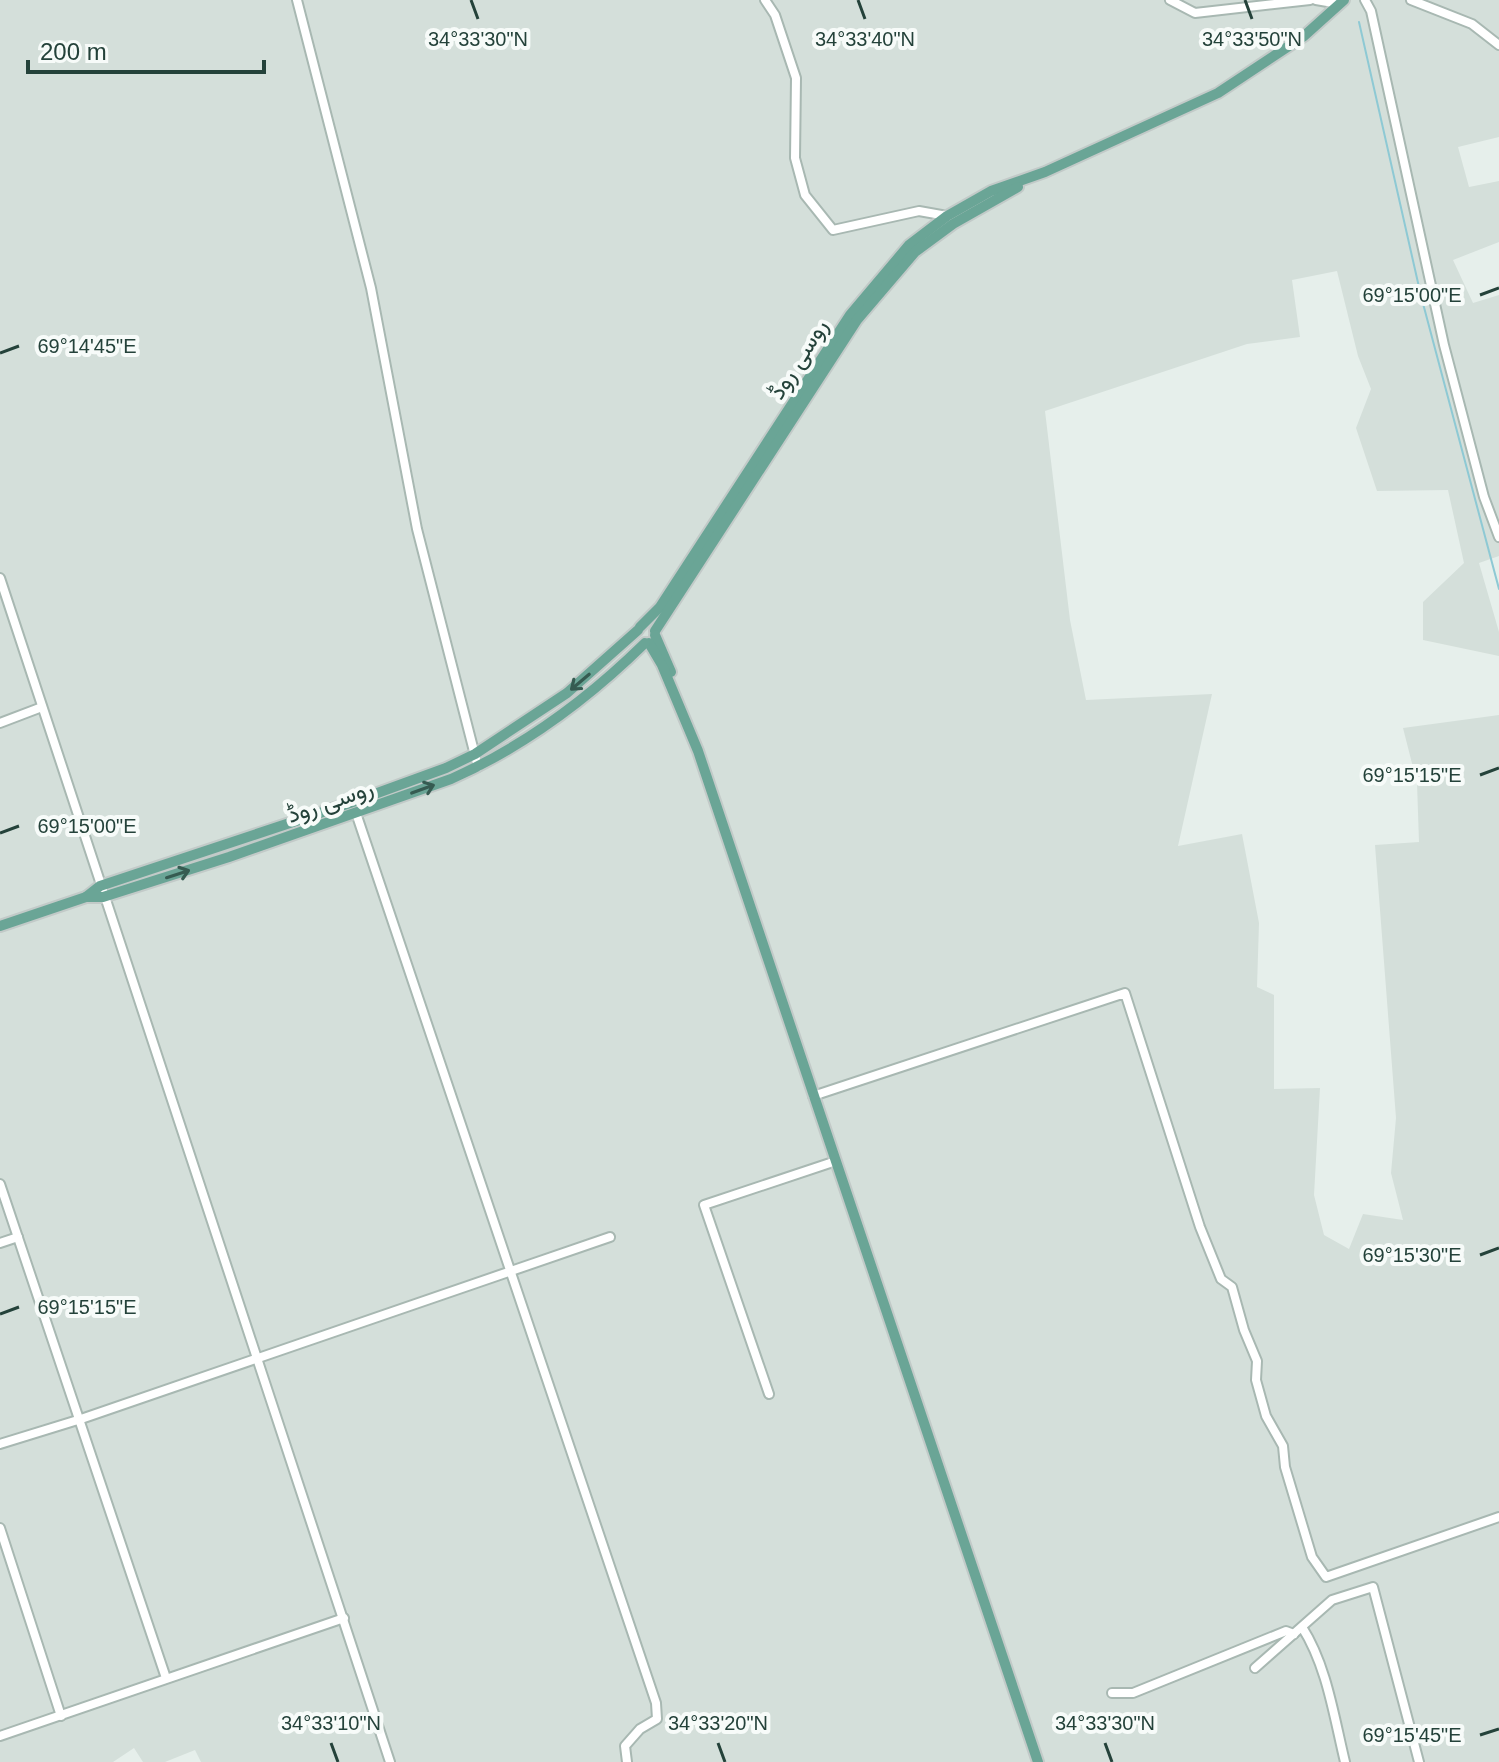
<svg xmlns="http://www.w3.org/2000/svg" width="1499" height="1762" font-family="Arial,Vazirmatn,sans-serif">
<rect width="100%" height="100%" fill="#e6efeb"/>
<polygon fill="#d4dfda" points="0,0 1499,0 1499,137 1458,147 1469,187 1499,181 1499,242 1453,260 1473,303 1499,295 1499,556 1479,563 1499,632 1499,656 1423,640 1423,602 1464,563 1448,490 1377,491 1356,428 1371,389 1358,356 1337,271 1292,280 1300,337 1247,344 1045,411 1070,620 1086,700 1212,694 1178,846 1242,834 1259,923 1257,987 1274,995 1274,1089 1320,1088 1314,1195 1324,1235 1349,1249 1363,1214 1403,1220 1391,1173 1396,1118 1375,845 1419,842 1417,783 1403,728 1499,715 1499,1762 201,1762 195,1750 165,1762 143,1762 134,1748 113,1762 0,1762"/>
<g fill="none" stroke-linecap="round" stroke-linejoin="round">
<polyline stroke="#8ec9d4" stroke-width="2" points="1359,22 1421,296 1499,589"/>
<g stroke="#a8b8b2" stroke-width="12">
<g id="minor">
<polyline points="297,0 371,288 417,529 478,767"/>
<polyline points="765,0 775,15 796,78 795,158 805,195 833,230 919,211 947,216"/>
<polyline points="1170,0 1195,13 1310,0"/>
<polyline points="1316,0 1339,4"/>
<polyline points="1365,0 1371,11 1444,345 1484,497 1499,537"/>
<polyline points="1411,0 1472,24 1499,45"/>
<polyline points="0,578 390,1762"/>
<polyline points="0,723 42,707"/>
<polyline points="356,813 656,1703 657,1719 640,1729 625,1746 627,1762"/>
<polyline points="813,1096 1125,993 1200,1227 1221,1279 1232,1287 1244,1330 1257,1361 1256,1380 1266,1416 1283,1446 1285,1467 1312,1557 1326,1577 1499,1517"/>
<polyline points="0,1184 166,1678"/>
<polyline points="0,1243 18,1237"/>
<polyline points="769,1394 704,1205 836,1161"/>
<polyline points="0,1444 81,1419 610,1237"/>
<polyline points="0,1528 61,1716"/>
<path d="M 1302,1627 C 1327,1666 1334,1717 1345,1762"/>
<polyline points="1255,1668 1332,1600 1373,1587 1419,1762"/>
<polyline points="1112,1693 1133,1693 1286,1631 1294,1634"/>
<polyline points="0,1736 344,1618"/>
</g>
</g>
<g stroke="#c2cac8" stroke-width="14">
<g id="major">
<polyline points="640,627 660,607 850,315 909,245 947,216 991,191 1045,172 1218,93 1304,36 1344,0"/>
<polyline points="655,631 857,320 915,252 953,224 1018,187"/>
<polyline points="655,635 671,672"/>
<polyline points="649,643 662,665 698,751 1038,1762"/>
<polyline points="86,897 100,886 350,803 446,768 475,754 567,693 638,630"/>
<path d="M 0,926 L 86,897 L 103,897 L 229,857 L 451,779 C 523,747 589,698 645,643"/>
</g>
</g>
<use href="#minor" stroke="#fff" stroke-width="8"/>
<use href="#major" stroke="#6aa596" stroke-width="10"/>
</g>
<defs><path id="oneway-shaft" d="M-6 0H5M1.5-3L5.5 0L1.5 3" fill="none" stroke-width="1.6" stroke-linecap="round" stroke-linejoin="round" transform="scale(2)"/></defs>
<g stroke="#365b51">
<use href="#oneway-shaft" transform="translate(580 682) rotate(140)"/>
<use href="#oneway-shaft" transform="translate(423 789) rotate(-20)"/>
<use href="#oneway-shaft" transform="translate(178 874) rotate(-18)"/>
</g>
<path fill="none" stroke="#24423a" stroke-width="3" d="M 471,0 L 478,19M 858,0 L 865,19M 1245,0 L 1252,19M 1480,295 L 1499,288M 0,353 L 19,346M 1480,775 L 1499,768M 0,833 L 19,826M 1480,1255 L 1499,1248M 0,1314 L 19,1307M 1480,1735 L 1499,1729M 331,1743 L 338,1762M 718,1743 L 725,1762M 1105,1743 L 1112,1762"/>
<g text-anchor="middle" stroke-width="8" stroke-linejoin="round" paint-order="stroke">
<g font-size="24" fill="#24423a" stroke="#f7fbf9">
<text transform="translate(798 359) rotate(-58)" y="8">روسی روڈ</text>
<text transform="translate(330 801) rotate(-19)" y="8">روسی روڈ</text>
</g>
</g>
<g font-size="20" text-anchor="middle" fill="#24423a" stroke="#f7fbf9" stroke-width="8" stroke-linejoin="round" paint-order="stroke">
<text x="478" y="46">34°33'30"N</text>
<text x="1252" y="46">34°33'50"N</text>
<text x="865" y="46">34°33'40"N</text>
<text x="1412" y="302">69°15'00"E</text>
<text x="87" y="353">69°14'45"E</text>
<text x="1412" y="782">69°15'15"E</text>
<text x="87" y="833">69°15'00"E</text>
<text x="1412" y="1262">69°15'30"E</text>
<text x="87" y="1314">69°15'15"E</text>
<text x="331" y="1730">34°33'10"N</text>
<text x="718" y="1730">34°33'20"N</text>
<text x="1105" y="1730">34°33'30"N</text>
<text x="1412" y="1742">69°15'45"E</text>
</g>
<path d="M28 60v12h236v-12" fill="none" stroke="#24423a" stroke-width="4"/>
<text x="40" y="60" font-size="24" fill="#24423a" stroke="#f7fbf9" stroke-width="6" paint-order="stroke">200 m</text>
</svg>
